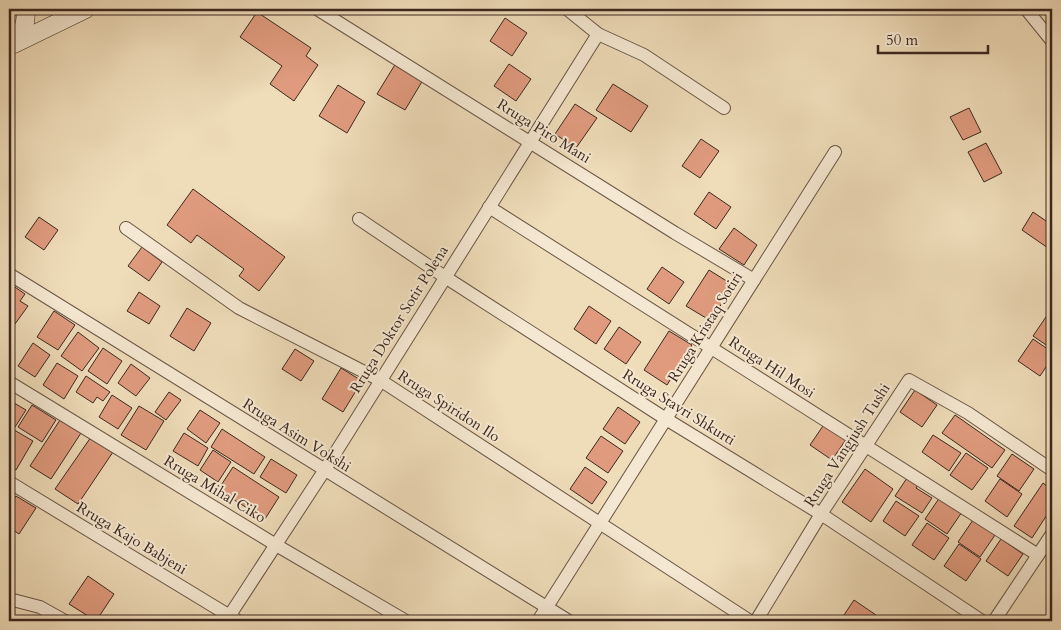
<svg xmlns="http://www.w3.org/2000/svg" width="1061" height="630" font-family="Cardo,serif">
<rect width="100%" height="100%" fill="#efdcb9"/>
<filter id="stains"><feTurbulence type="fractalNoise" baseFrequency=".004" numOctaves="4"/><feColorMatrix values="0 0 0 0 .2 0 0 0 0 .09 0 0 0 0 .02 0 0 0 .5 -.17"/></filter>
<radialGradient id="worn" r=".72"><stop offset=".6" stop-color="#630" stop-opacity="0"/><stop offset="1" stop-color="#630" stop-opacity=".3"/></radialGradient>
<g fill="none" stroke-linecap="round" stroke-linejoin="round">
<polyline stroke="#748174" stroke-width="4.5" points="1051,9 1052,10"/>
</g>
<g fill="#e09b7e" stroke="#3c2820">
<polygon points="257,12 311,48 306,56 318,65 294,101 270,84 282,66 240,37"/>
<polygon points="505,18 527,33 512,56 490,41"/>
<polygon points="396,63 423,80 405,110 377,94"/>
<polygon points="509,64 531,79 516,101 494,86"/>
<polygon points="613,84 648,106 631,132 596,110"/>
<polygon points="338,85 365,102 347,133 319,116"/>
<polygon points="575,104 597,118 576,148 555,134"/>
<polygon points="969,108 981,132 963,140 950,117"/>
<polygon points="701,139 719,151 700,178 682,166"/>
<polygon points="986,143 1002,173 984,182 968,152"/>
<polygon points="193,189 285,257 259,291 239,276 244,269 197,235 191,243 167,225"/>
<polygon points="709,192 731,207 716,229 694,214"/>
<polygon points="1033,212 1052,225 1052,242 1048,248 1022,230"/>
<polygon points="39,217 58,230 44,250 25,237"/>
<polygon points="734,228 757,245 744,265 719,249"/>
<polygon points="142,247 162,262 149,281 128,266"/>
<polygon points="662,267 684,282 669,304 647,289"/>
<polygon points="709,270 733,285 711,321 686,306"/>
<polygon points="9,283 25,294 20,301 28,306 15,324 9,320"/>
<polygon points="139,292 160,306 149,324 127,311"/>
<polygon points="589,306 611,321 596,344 574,329"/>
<polygon points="187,308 211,323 194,351 170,336"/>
<polygon points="54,311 75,325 58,350 37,337"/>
<polygon points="1048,314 1052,317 1052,349 1033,336"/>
<polygon points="619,327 641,342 626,364 604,349"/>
<polygon points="669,331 692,345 667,385 644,370"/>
<polygon points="78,332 99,348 82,371 61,356"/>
<polygon points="1033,339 1052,352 1052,358 1040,376 1018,361"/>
<polygon points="33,343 50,355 35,377 18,366"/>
<polygon points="103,348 122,361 107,384 88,371"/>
<polygon points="295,349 314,361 301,381 282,369"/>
<polygon points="57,363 78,376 64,399 43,385"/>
<polygon points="131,364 150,378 136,396 118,383"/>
<polygon points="341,368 362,381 343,412 322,399"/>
<polygon points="86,376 110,392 103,401 97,397 93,403 76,392"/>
<polygon points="915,390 937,405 922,427 900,412"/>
<polygon points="169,392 181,400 166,420 155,412"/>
<polygon points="112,395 132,408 118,429 99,417"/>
<polygon points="9,400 26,410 15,427 9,423"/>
<polygon points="32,405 56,420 42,442 18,427"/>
<polygon points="139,406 164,421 146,450 121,435"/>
<polygon points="618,407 640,422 625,444 603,429"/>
<polygon points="200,410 220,423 206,443 187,429"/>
<polygon points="955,415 1005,450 992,468 942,433"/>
<polygon points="60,420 81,433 51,479 30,466"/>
<polygon points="825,423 847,438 832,460 810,445"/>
<polygon points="9,427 33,441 16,470 9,465"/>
<polygon points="222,429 265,457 254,474 211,447"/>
<polygon points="184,433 208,448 198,466 173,451"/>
<polygon points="933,435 961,453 949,471 922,452"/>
<polygon points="601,436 623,451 608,473 586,458"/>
<polygon points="91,437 113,452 78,504 55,489"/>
<polygon points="213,450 231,462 218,482 200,470"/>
<polygon points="966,453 988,468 972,490 950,475"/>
<polygon points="1012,454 1034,469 1019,491 997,476"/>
<polygon points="271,459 297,475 286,493 260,477"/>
<polygon points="233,467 279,497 265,519 218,490"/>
<polygon points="585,467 607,482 592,504 570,489"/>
<polygon points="865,469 893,489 871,522 842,502"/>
<polygon points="907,478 918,485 916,488 932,498 922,513 895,496"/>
<polygon points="1000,479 1022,494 1007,517 985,501"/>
<polygon points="1043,483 1052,490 1052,507 1032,538 1014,526"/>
<polygon points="16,496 36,508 19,534 9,527 9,507"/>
<polygon points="940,497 962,512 947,534 925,519"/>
<polygon points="896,501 919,516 905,536 883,521"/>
<polygon points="973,520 995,535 980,557 958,542"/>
<polygon points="927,523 949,538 934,560 912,545"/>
<polygon points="1001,539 1023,554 1008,576 986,561"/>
<polygon points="959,544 981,559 966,581 944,566"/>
<polygon points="88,576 114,594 96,621 69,604"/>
<polygon points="854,600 876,615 872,621 840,621"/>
</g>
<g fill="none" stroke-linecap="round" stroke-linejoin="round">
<g stroke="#695546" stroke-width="14">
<g id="street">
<polyline points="317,9 675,233 754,280"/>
<polyline points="567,9 598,34 644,55 724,108"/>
<polyline points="1026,9 1052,41"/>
<polyline points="489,207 1038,555"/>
<polyline points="359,219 445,277 666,419 821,514 982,621"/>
<polyline points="126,228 239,308 380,380 750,621"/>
<polyline points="9,274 569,621"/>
<polyline points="9,382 276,545 406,621"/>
<polyline points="9,482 238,621"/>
<polyline points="9,599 40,607 65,621"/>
<polyline points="226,621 324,471 598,34"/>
<polyline points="538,621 835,152"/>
<polyline points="756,621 821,514 909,380 968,413 1052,470"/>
<polyline points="994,621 1052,534"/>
</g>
</g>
<g stroke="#3c2820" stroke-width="19">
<g id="secondary">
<path d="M 13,44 C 22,34 28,23 25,9"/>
<polyline points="14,44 86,9"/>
</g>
</g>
<use href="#street" stroke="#f5e8d2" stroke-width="12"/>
<use href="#secondary" stroke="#f5e8d2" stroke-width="18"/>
</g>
<g text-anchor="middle" stroke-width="4" stroke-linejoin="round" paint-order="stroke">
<g font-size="15" fill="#3c2820" stroke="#f5e8d2">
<text transform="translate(544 131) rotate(32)" y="5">Rruga Piro Mani</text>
<text transform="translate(399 319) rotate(-58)" y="5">Rruga Doktor Sotir Polena</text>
<text transform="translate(705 327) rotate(-58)" y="5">Rruga Kristaq Sotiri</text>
<text transform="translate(772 367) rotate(33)" y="5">Rruga Hil Mosi</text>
<text transform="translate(449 406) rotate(33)" y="5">Rruga Spiridon Ilo</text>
<text transform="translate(679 407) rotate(32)" y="5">Rruga Stavri Shkurti</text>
<text transform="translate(297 435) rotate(32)" y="5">Rruga Asim Vokshi</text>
<text transform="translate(847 445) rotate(-57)" y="5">Rruga Vangjush Tushi</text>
<text transform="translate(215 489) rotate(31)" y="5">Rruga Mihal Ciko</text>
<text transform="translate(132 538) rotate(31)" y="5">Rruga Kajo Babjeni</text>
</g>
</g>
<rect width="1061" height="630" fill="none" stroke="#efdcb9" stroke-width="30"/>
<rect x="10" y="10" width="1041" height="610" fill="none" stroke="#3c2820" stroke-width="2.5"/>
<rect x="15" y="15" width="1031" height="600" fill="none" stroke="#3c2820"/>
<path d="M878 45v8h110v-8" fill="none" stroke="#3c2820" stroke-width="2.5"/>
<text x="886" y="45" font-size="15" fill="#3c2820" stroke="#f5e8d2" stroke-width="4" paint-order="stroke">50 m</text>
<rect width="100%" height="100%" filter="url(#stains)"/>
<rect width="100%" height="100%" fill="url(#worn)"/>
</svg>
